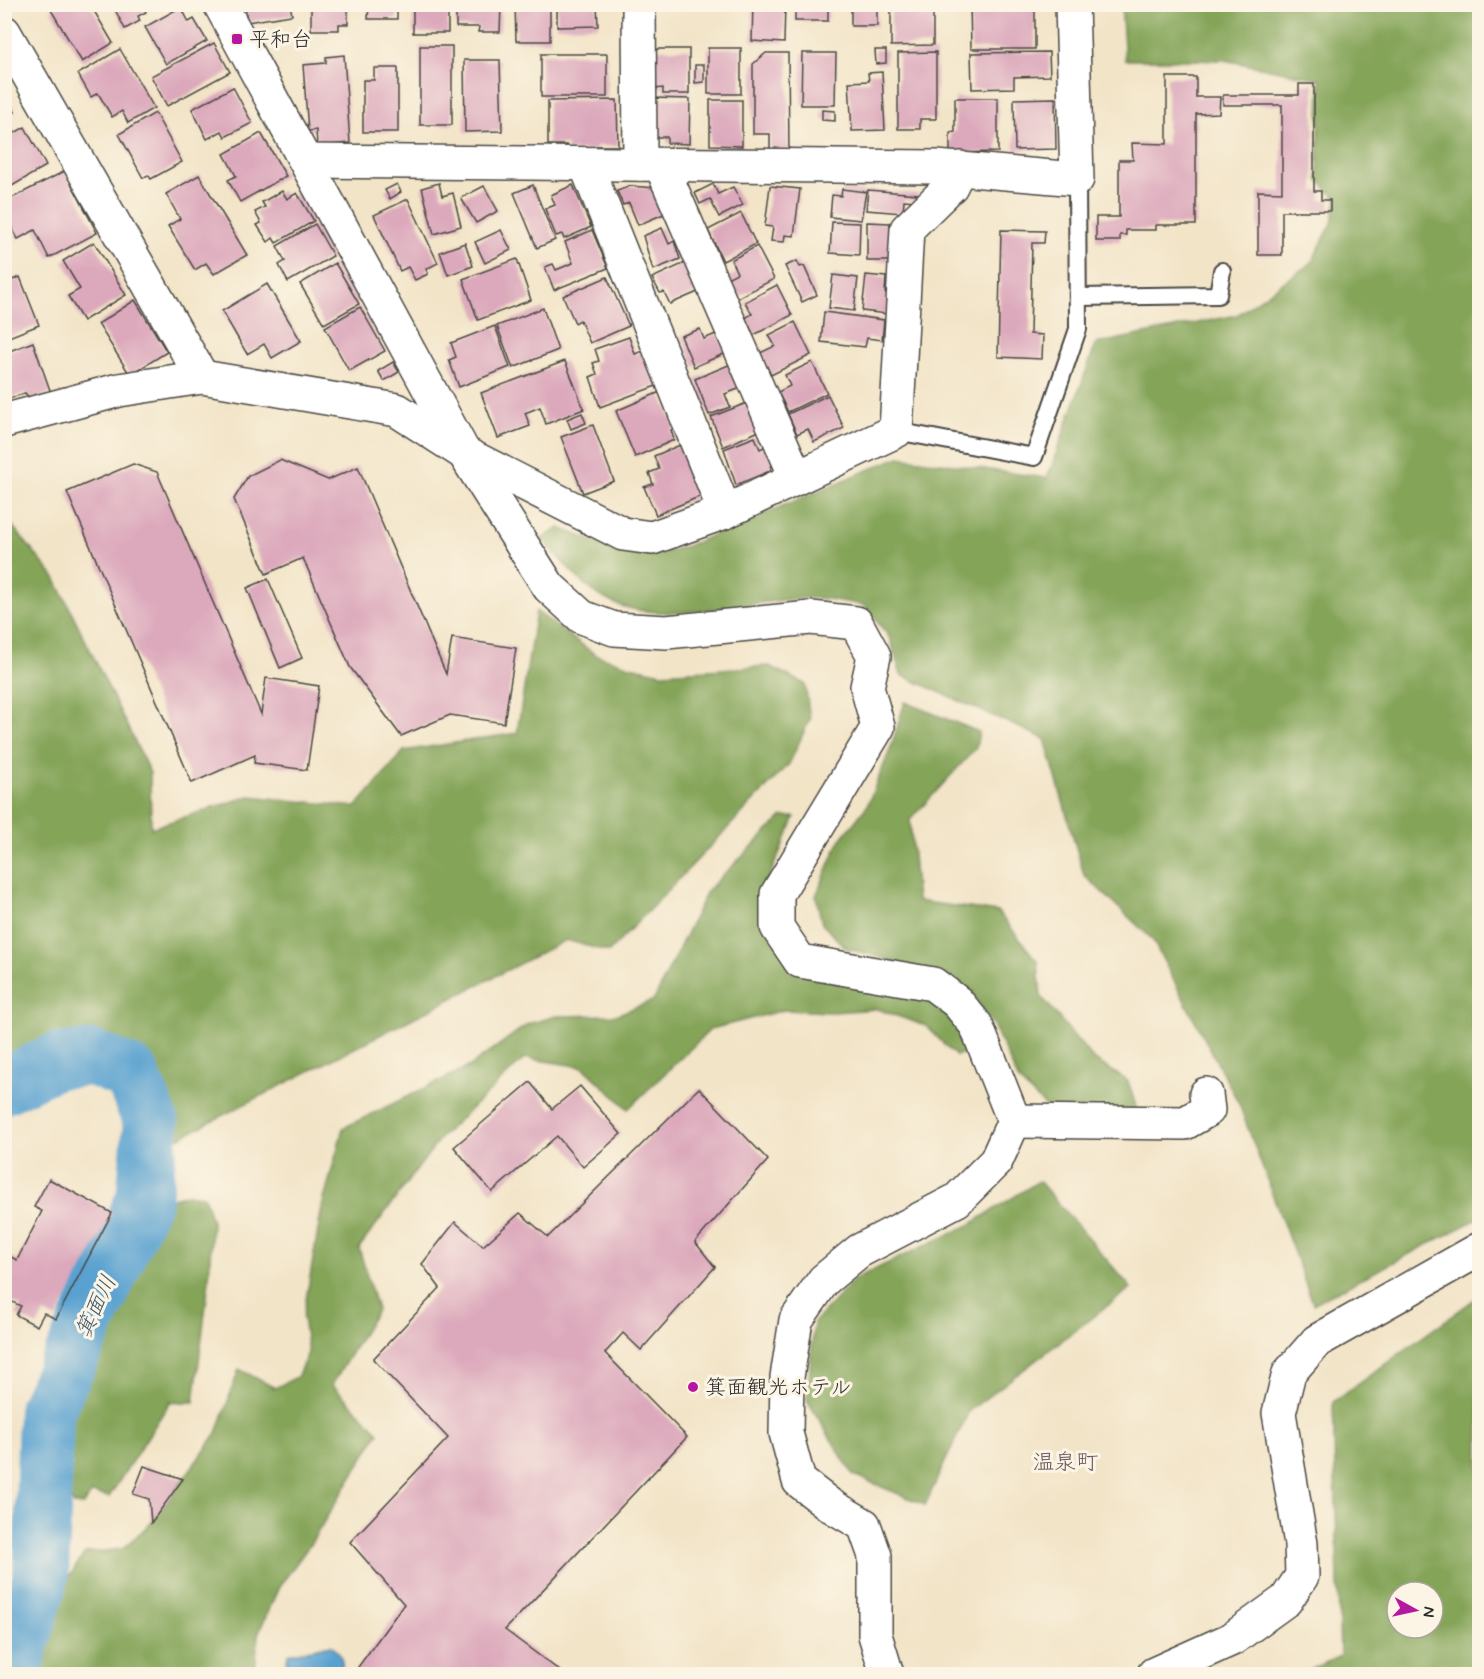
<svg xmlns="http://www.w3.org/2000/svg" width="1484" height="1679" font-family="Mynerve,'Klee One',sans-serif">
<rect width="100%" height="100%" fill="#fcf5e5"/>
<filter id="ink" filterUnits="userSpaceOnUse"><feTurbulence type="fractalNoise" baseFrequency=".0167" numOctaves="2"/><feDisplacementMap in="SourceGraphic" scale="12" xChannelSelector="R" yChannelSelector="G"/><feConvolveMatrix kernelMatrix="1 2 1 2 8 2 1 2 1" color-interpolation-filters="sRGB"/></filter>
<filter id="wash" filterUnits="userSpaceOnUse"><feTurbulence type="fractalNoise" baseFrequency=".008" numOctaves="4" result="noise"/><feDisplacementMap in="SourceGraphic" scale="24" xChannelSelector="R" yChannelSelector="G"/><feGaussianBlur stdDeviation="1.35" result="paint"/><feColorMatrix in="noise" values="0 0 0 0 0 0 0 0 0 0 0 0 0 0 0 0 0 1.4 0 .05"/><feComposite in="paint" operator="in"/></filter>
<g filter="url(#wash)">
<rect width="100%" height="100%" fill="#f2e4c7"/>
<g fill="#84a458" stroke="#586842" stroke-width="1.5" fill-rule="evenodd">
<path d="M 1121,5 L 1479,5 L 1479,1218 L 1313,1304 L 1239,1104 L 1152,939 L 1084,875 L 1045,739 L 901,675 L 890,638 L 864,605 C 847,603 827,597 810,598 C 750,599 665,628 609,601 C 582,587 562,561 542,539 L 559,528 L 618,550 L 652,555 L 687,546 L 899,457 L 1047,478 L 1096,344 L 1237,315 L 1311,263 L 1332,223 L 1337,199 L 1318,180 L 1320,79 L 1224,60 L 1125,60 Z"/>
<polygon points="5,517 55,578 150,773 151,828 249,796 356,807 404,751 517,733 536,611 596,655 630,666 662,673 769,666 805,684 810,719 789,764 609,952 566,940 163,1146 162,1119 135,1065 92,1048 55,1050 5,1074"/>
<polygon points="905,702 979,732 976,748 910,820 917,901 998,912 1038,962 1041,996 1093,1059 1128,1081 1137,1110 1047,1108 1019,1081 993,1025 973,994 939,974 846,948 822,924 816,896 839,842 867,806 890,750"/>
<polygon points="782,817 795,817 766,884 772,942 929,993 974,1049 956,1056 926,1026 877,1009 832,1012 784,1010 711,1029 628,1109 583,1067 525,1058 441,1137 359,1248 377,1310 332,1385 379,1432 311,1543 279,1587 258,1634 255,1674 31,1674 50,1605 85,1553 122,1549 151,1523 217,1433 239,1369 275,1388 297,1377 308,1353 303,1317 322,1207 343,1128 470,1066 528,1024 556,1016 616,1015 654,1000 707,891"/>
<polygon points="1039,1181 1131,1288 969,1411 925,1505 853,1475 807,1400 814,1322 856,1278 971,1224"/>
<polygon points="188,1194 204,1196 212,1221 209,1280 194,1402 170,1402 109,1497 92,1493 83,1505 73,1504 66,1487 64,1416 155,1203"/>
<path d="M 1479,1296 L 1479,1674 L 1302,1674 L 1340,1656 L 1333,1402 ZM 1397,1592 L 1433,1592 L 1433,1628 L 1397,1628 Z"/>
</g>
<path fill="#59a1d0" stroke="#42667e" stroke-width="1.5" d="M 331,1645 C 340,1653 346,1662 340,1674 L 285,1674 L 288,1654 Z"/>
<g fill="none" stroke-linecap="round" stroke-linejoin="round">
<polyline stroke="#59a1d0" stroke-width="56" points="4,1086 56,1061 93,1058 131,1074 151,1122 144,1199 46,1412 41,1576 13,1674"/>
</g>
<g id="blocks">
<g fill="#dca9bc">
<polygon points="60,4 90,4 113,43 82,62 51,10"/>
<polygon points="112,4 142,4 146,12 138,16 140,21 125,29"/>
<polygon points="245,4 290,4 292,15 247,22"/>
<polygon points="311,4 348,4 348,24 339,24 339,30 311,30"/>
<polygon points="369,4 397,4 397,19 368,19"/>
<rect x="413" y="4" width="35" height="29"/>
<polygon points="515,4 550,4 550,41 516,41"/>
<polygon points="557,4 597,4 598,26 557,27"/>
<polygon points="753,4 785,4 784,43 752,41"/>
<rect x="795" y="4" width="33" height="17"/>
<rect x="851" y="4" width="26" height="22"/>
<polygon points="891,4 933,4 933,45 891,46"/>
<polygon points="970,4 1035,4 1035,49 971,49"/>
<polygon points="456,5 501,5 500,32 478,32 479,27 456,27"/>
<polygon points="181,7 189,22 194,19 207,41 166,64 145,27"/>
<polygon points="214,43 230,72 167,106 151,76"/>
<rect x="420" y="46" width="32" height="79"/>
<rect x="708" y="48" width="33" height="46"/>
<polygon points="120,49 154,108 128,123 122,111 112,117 98,93 91,97 78,74"/>
<polygon points="653,49 689,49 689,94 663,94 663,88 653,89"/>
<polygon points="875,50 886,50 886,63 876,64"/>
<polygon points="936,52 936,119 920,119 920,129 898,129 898,53"/>
<polygon points="1049,52 1050,76 1014,77 1014,88 972,89 971,53"/>
<polygon points="766,53 788,53 789,151 770,151 770,134 753,134 753,64"/>
<polygon points="802,53 836,53 835,105 801,105"/>
<rect x="541" y="54" width="66" height="43"/>
<polygon points="344,55 350,143 317,146 316,130 308,131 303,65 326,63 326,57"/>
<polygon points="464,60 500,60 502,131 465,132"/>
<polygon points="695,65 704,65 704,82 695,83"/>
<polygon points="374,68 398,68 398,132 363,132 363,80 374,80"/>
<polygon points="882,72 885,130 852,131 849,82 869,81 868,73"/>
<polygon points="1167,77 1196,77 1196,97 1220,97 1219,113 1196,114 1196,225 1156,225 1156,230 1126,230 1126,235 1120,235 1120,241 1096,241 1096,217 1119,217 1119,160 1133,160 1132,143 1167,144"/>
<polygon points="1299,84 1314,84 1314,191 1321,191 1321,200 1330,200 1330,211 1282,211 1282,255 1258,255 1258,191 1282,192 1282,105 1223,105 1223,95 1299,95"/>
<polygon points="233,87 252,123 225,137 222,131 207,139 192,109"/>
<polygon points="4,91 15,112 8,116 13,127 4,131"/>
<polygon points="650,98 690,99 689,144 667,143 667,137 649,137"/>
<polygon points="955,98 998,98 998,152 950,153 950,133 955,132"/>
<polygon points="1055,98 1056,149 1015,150 1014,99"/>
<polygon points="617,100 618,146 596,146 596,150 566,151 567,145 548,145 548,101"/>
<polygon points="710,100 742,100 742,146 710,145"/>
<polygon points="822,110 835,111 835,121 822,120"/>
<polygon points="155,113 182,162 151,179 148,175 143,178 119,134"/>
<polygon points="25,127 46,166 7,189 4,184 4,139"/>
<polygon points="261,133 286,176 240,202 228,180 236,176 224,154"/>
<polygon points="65,171 97,233 49,258 35,230 18,239 4,213 4,202"/>
<polygon points="199,175 247,255 214,274 206,263 195,270 168,226 180,219 166,194"/>
<polygon points="439,183 442,196 453,193 461,226 434,234 422,188"/>
<polygon points="397,184 401,192 390,199 385,190"/>
<polygon points="713,184 718,194 733,187 743,205 719,217 710,199 700,204 695,193"/>
<polygon points="533,185 555,240 537,248 514,193"/>
<polygon points="573,185 591,227 564,239 562,234 556,236 545,209 555,205 551,195"/>
<polygon points="484,186 498,211 476,223 461,198"/>
<polygon points="630,186 656,188 666,213 638,225 629,203 623,205 617,191"/>
<polygon points="770,186 800,189 794,236 785,235 784,242 771,241 773,227 765,226"/>
<polygon points="842,189 866,192 861,220 830,217 832,195 841,196"/>
<polygon points="868,190 918,194 917,201 904,200 903,213 866,210"/>
<polygon points="282,191 287,199 297,193 314,221 276,243 273,238 268,242 257,225 261,223 255,212 265,207 262,202"/>
<polygon points="408,199 438,263 426,269 428,274 415,280 408,267 400,271 374,215"/>
<polygon points="741,213 756,244 723,261 708,230"/>
<polygon points="832,222 860,223 859,255 830,253"/>
<polygon points="867,222 890,223 890,261 867,261"/>
<polygon points="315,224 333,256 288,282 279,265 285,261 277,246"/>
<polygon points="662,228 669,244 674,241 680,259 653,270 643,236"/>
<polygon points="501,230 511,250 485,263 475,242"/>
<polygon points="592,230 608,268 554,290 545,267 553,264 556,270 573,263 565,242"/>
<polygon points="1001,230 1045,231 1044,243 1032,243 1030,334 1043,335 1042,359 998,357"/>
<polygon points="94,242 126,295 83,321 68,296 80,289 63,261"/>
<polygon points="465,243 473,266 448,275 440,252"/>
<polygon points="757,246 774,279 737,298 727,278 737,273 731,260"/>
<polygon points="517,259 531,300 478,320 463,279"/>
<polygon points="797,261 800,267 804,266 817,295 802,302 785,266"/>
<polygon points="687,262 700,291 670,304 664,292 660,293 652,278"/>
<polygon points="335,263 359,304 324,324 300,284"/>
<polygon points="833,275 858,278 854,311 829,308"/>
<polygon points="866,275 886,277 885,293 889,293 887,314 862,311"/>
<polygon points="20,277 39,325 4,339 4,283"/>
<polygon points="607,277 629,326 590,343 580,320 575,323 563,296"/>
<polygon points="267,284 301,341 272,358 264,344 247,354 222,311"/>
<polygon points="777,285 792,315 754,335 745,318 752,314 745,302"/>
<polygon points="135,300 167,352 130,375 98,324"/>
<polygon points="360,307 385,351 349,371 325,327"/>
<polygon points="543,308 558,350 513,368 497,326"/>
<polygon points="824,312 884,320 882,340 867,338 865,347 821,342"/>
<polygon points="795,322 811,355 771,375 760,353 775,346 769,335"/>
<polygon points="495,326 510,367 459,387 449,360 456,357 451,343"/>
<polygon points="700,329 704,339 718,333 726,353 694,367 681,336"/>
<polygon points="629,337 635,354 643,351 656,386 600,407 590,377 597,374 593,363 599,361 595,349"/>
<polygon points="33,342 51,393 31,400 25,393 4,401 4,353"/>
<polygon points="565,361 584,409 546,424 540,407 525,413 530,426 498,438 481,393"/>
<polygon points="393,362 399,372 384,381 378,371"/>
<polygon points="812,362 827,393 788,412 778,392 790,386 785,375"/>
<polygon points="731,364 741,388 725,394 730,407 709,415 695,379"/>
<polygon points="660,392 675,428 671,430 674,440 635,457 616,411"/>
<polygon points="828,395 844,428 814,442 808,429 797,434 788,414"/>
<polygon points="747,403 759,431 723,447 711,417"/>
<polygon points="582,413 586,423 571,429 567,419"/>
<polygon points="593,425 614,481 583,493 561,437"/>
<polygon points="755,437 760,449 766,446 773,461 770,471 736,485 724,449"/>
<polygon points="680,445 701,496 656,515 644,487 653,484 649,473 659,469 654,456"/>
<polygon points="280,460 328,480 358,467 446,674 452,638 516,648 504,723 450,715 401,736 350,667 303,558 266,574 234,499 248,476"/>
<polygon points="133,464 157,472 261,714 266,678 319,686 307,770 254,763 255,755 192,783 67,492"/>
<polygon points="268,579 302,658 280,668 247,588"/>
<polygon points="530,1082 552,1109 580,1086 621,1134 583,1167 557,1136 492,1192 454,1147"/>
<polygon points="699,1088 768,1160 695,1242 715,1267 641,1350 623,1333 605,1353 687,1437 505,1630 564,1674 353,1674 404,1604 350,1542 448,1438 373,1359 440,1288 422,1264 455,1222 483,1246 520,1213 548,1237"/>
<polygon points="49,1179 112,1213 56,1319 44,1313 37,1326 16,1315 21,1306 4,1298 4,1264 9,1256 17,1260 42,1211 34,1207"/>
<polygon points="144,1466 183,1479 151,1523 149,1499 133,1494"/>
</g>
</g>
</g>
<g filter="url(#ink)">
<use href="#blocks" fill-opacity="0" stroke="#494742" stroke-width="1.5"/>
<g fill="none" stroke-linecap="round" stroke-linejoin="round">
<g stroke="#494742" stroke-width="20">
<g id="lane">
<polyline points="1078,297 1218,295 1222,271"/>
<polyline points="896,431 1034,457 1078,329 1077,179"/>
</g>
</g>
<g stroke="#494742" stroke-width="36">
<g id="street">
<polyline points="220,4 464,453 623,534 652,538 725,512 896,431 907,229 951,186 960,168"/>
<polyline points="639,4 640,164"/>
<polyline points="4,32 202,377"/>
<polyline points="307,161 936,167 1077,179 1072,4"/>
<polyline points="586,165 725,512"/>
<polyline points="661,165 796,477"/>
<polyline points="1014,1121 1185,1123 1208,1110 1206,1094"/>
</g>
</g>
<g stroke="#494742" stroke-width="36">
<g id="secondary">
<polyline points="4,421 119,390 202,377 397,410 464,453 549,587 582,617 614,629 666,632 811,618 856,623 874,656 867,687 878,727 777,894 777,927 800,961 933,984 957,1002 976,1025 1014,1121 996,1161 957,1200 859,1251 824,1280 796,1320 787,1377 786,1433 799,1481 830,1505 864,1525 875,1556 875,1635 887,1674"/>
<polyline points="1154,1674 1232,1639 1286,1600 1302,1576 1301,1544 1279,1413 1289,1373 1317,1341 1480,1249"/>
</g>
</g>
<use href="#lane" stroke="#fff" stroke-width="16"/>
<use href="#street" stroke="#fff" stroke-width="33"/>
<use href="#secondary" stroke="#fff" stroke-width="33"/>
</g>
</g>
<g fill="#b5179e" stroke="#fcf5e5" stroke-width="2">
<rect x="231" y="33" width="12" height="12" rx="3"/>
<circle cx="693" cy="1387" r="6"/>
</g>
<g text-anchor="middle" stroke-width="6" stroke-linejoin="round" paint-order="stroke">
<g font-size="21" fill="#2b2b2b" stroke="#fcf5e5" text-anchor="start">
<text x="249" y="46">平和台</text>
<text x="705" y="1394">箕面観光ホテル</text>
</g>
<g font-size="22" font-style="italic" fill="#3d5a6d" stroke="#fcf5e5">
<text transform="translate(95 1306) rotate(-65)" y="8">箕面川</text>
</g>
<g font-size="22" fill="#69575e" stroke="#fcf5e5">
<text x="1065" y="1469">温泉町</text>
</g>
</g>
<rect width="1484" height="1679" fill="none" stroke="#fcf5e5" stroke-width="24"/>
<g transform="translate(1415 1610) rotate(98)"><circle r="28" fill="#fcf5e5" stroke="#a8a49b" stroke-width="1.5"/>
<path d="M0-4.5L10 22L0 15L-10 22Z" fill="#b5179e"/>
<text y="-9" font-size="16" font-weight="bold" text-anchor="middle" fill="#2b2b2b">N</text>
</g>
</svg>
